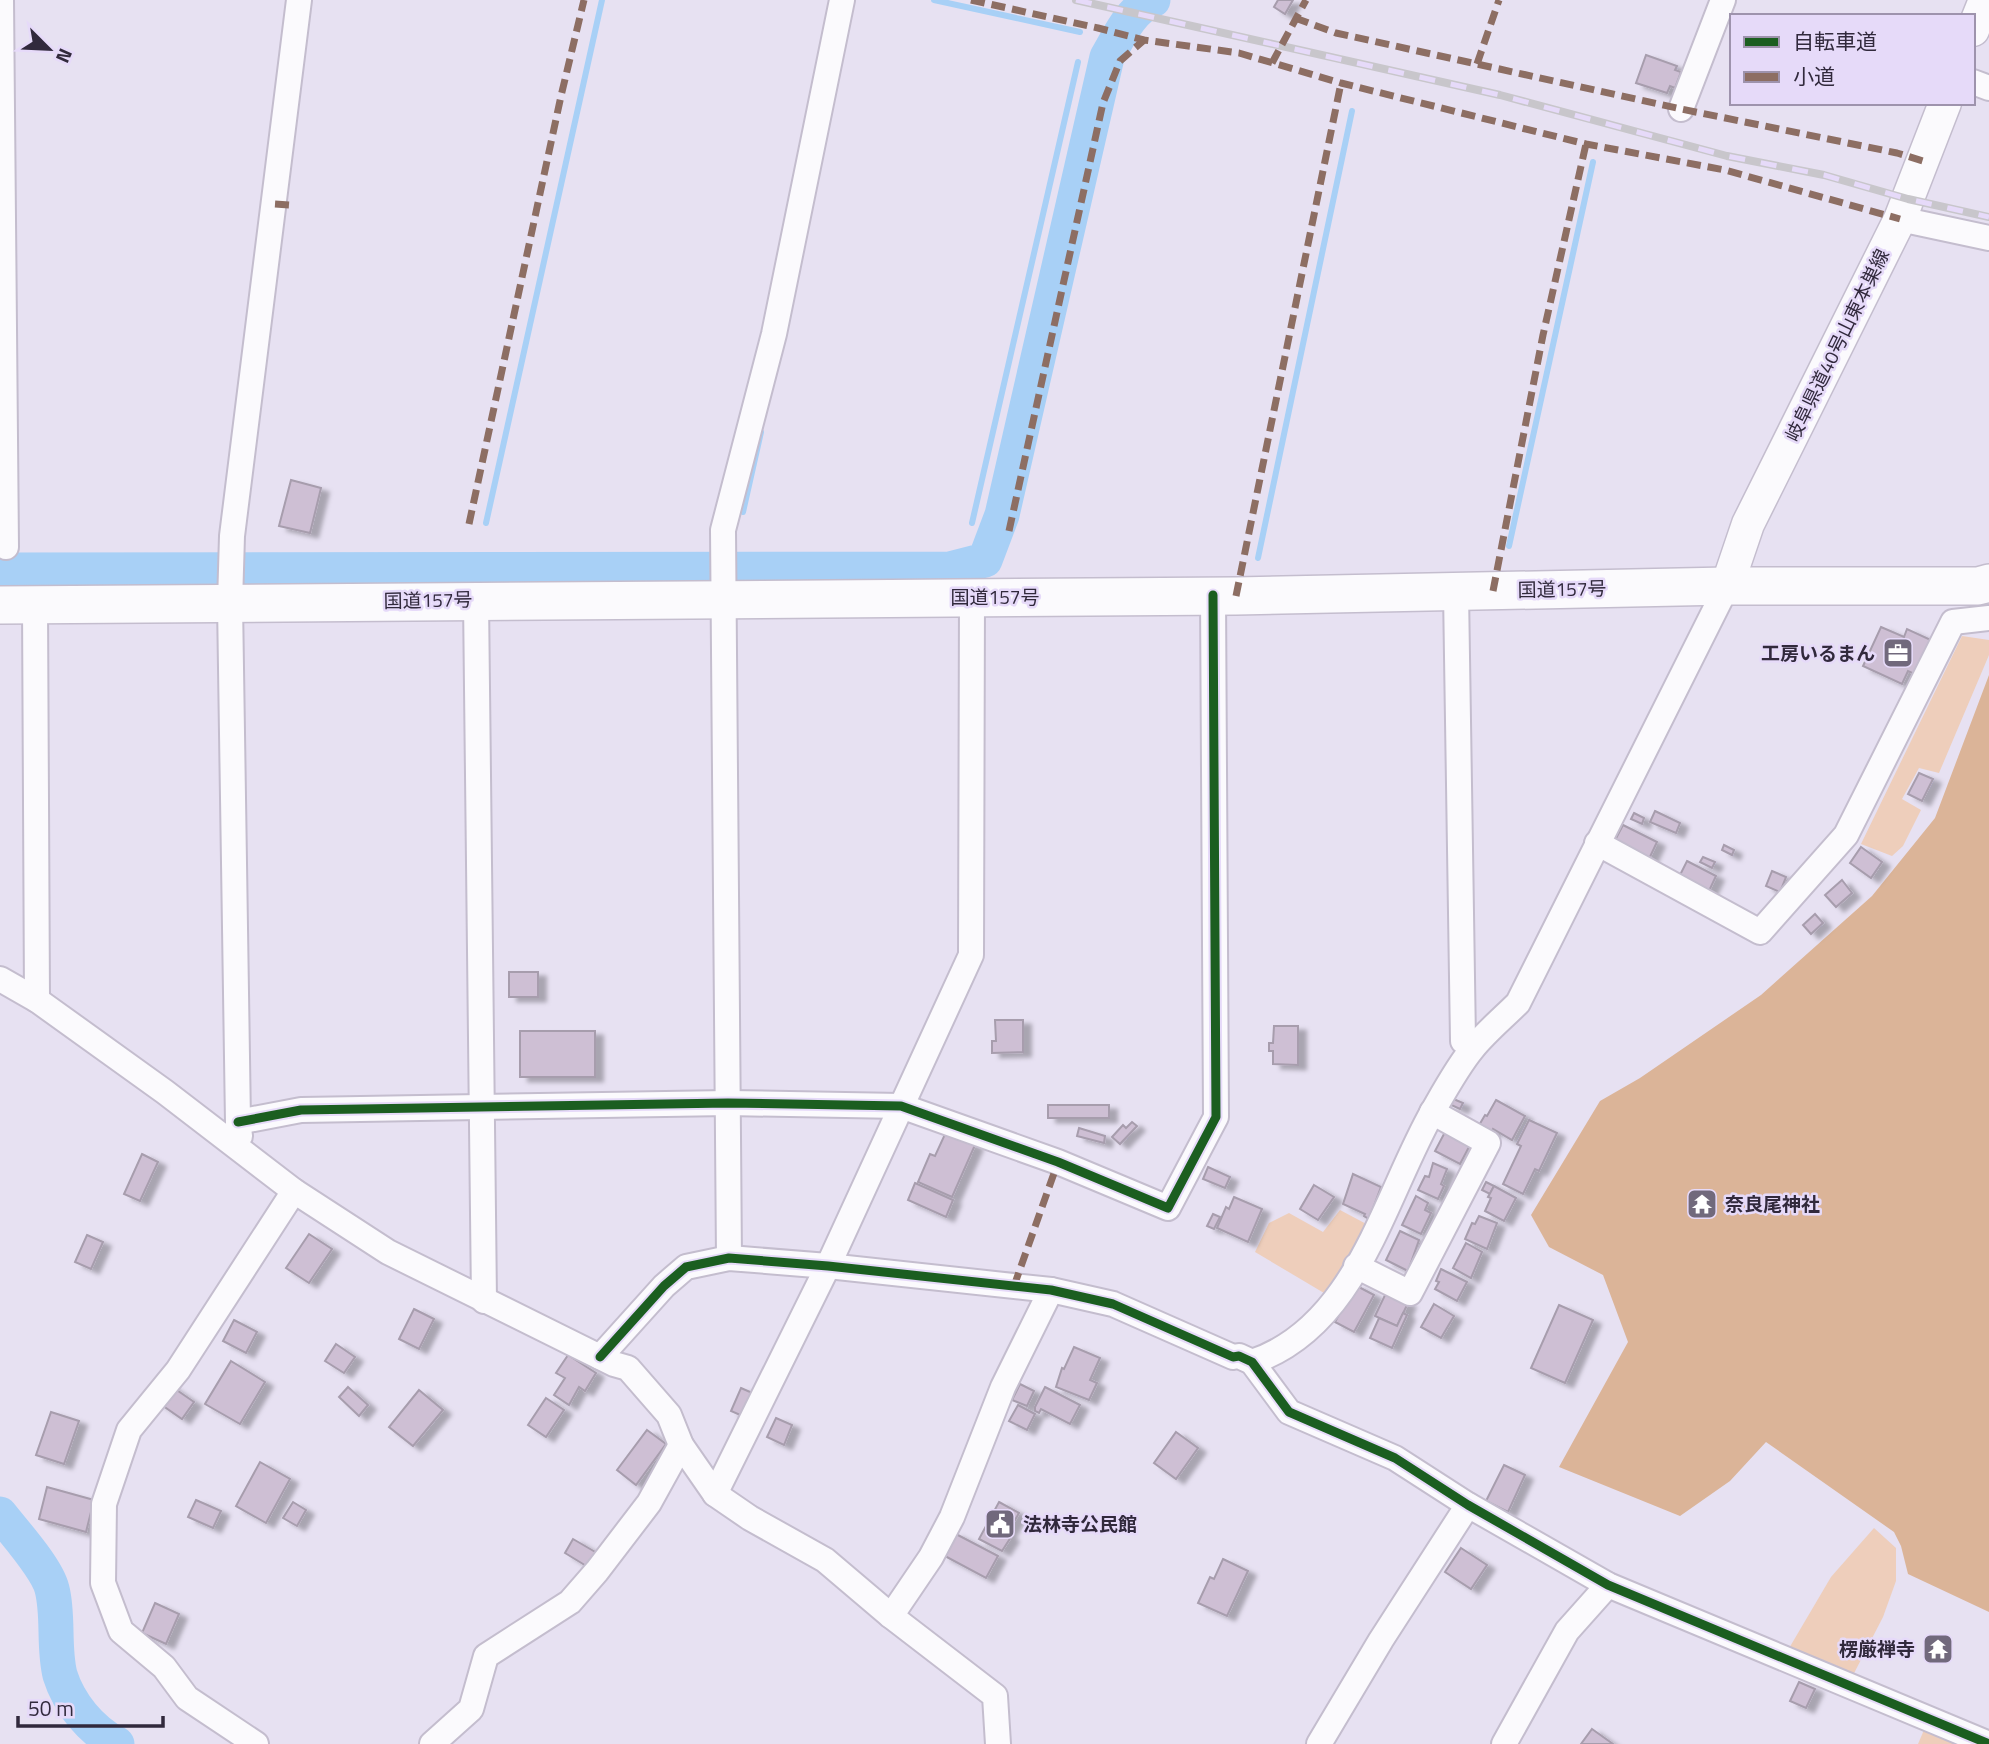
<svg xmlns="http://www.w3.org/2000/svg" width="1989" height="1744" font-family="'Titillium Web','Noto Sans JP',sans-serif">
<defs>
<filter id="shadow"><feDropShadow dx="8" dy="4.5" stdDeviation="2" flood-color="#0004"/></filter>
</defs>
<rect width="100%" height="100%" fill="#e7e1f2"/>
<g fill="#eecebb">
<polygon points="1962,636 1989,640 1989,655 1939,773 1919,768 1902,799 1921,810 1903,846 1892,856 1861,844"/>
<polygon points="1340,1210 1372,1227 1352,1260 1324,1293 1255,1252 1269,1223 1289,1213 1323,1232"/>
<polygon points="1874,1528 1896,1548 1896,1581 1883,1617 1849,1683 1788,1650 1831,1577"/>
<polygon points="1924,1730 1962,1744 1918,1744"/>
</g>
<polygon fill="#dbb498" points="1989,675 1989,1612 1908,1574 1901,1546 1894,1532 1766,1442 1730,1481 1680,1516 1559,1467 1628,1342 1603,1275 1549,1247 1531,1215 1600,1101 1640,1078 1761,995 1872,896 1935,818"/>
<g fill="none" stroke-linecap="round" stroke-linejoin="round">
<g stroke="#a8d0f6" stroke-width="6">
<polyline points="934,0 1080,32"/>
<polyline points="743,512 761,432"/>
<polyline points="486,523 602,0"/>
<polyline points="972,523 1078,62"/>
<polyline points="1509,546 1593,162"/>
<polyline points="1258,558 1352,111"/>
</g>
<g stroke="#a8d0f6" stroke-width="35">
<path d="M 0,570 L 950,569 L 985,560 L 1002,515 L 1107,57 C 1119,37 1130,10 1153,0"/>
<path d="M 0,1514 C 14,1532 47,1568 52,1589 C 59,1616 53,1647 60,1675 C 69,1704 91,1730 117,1744"/>
</g>
</g>
<g fill="#cebfd4" stroke="#a79dad" stroke-width="2" filter="url(#shadow)">
<polygon points="1278,0 1293,0 1285,14 1274,7"/>
<polygon points="1646,55 1677,66 1675,70 1681,72 1675,88 1670,86 1667,93 1636,83"/>
<polygon points="291,480 321,488 310,533 279,526"/>
<polygon points="1881,627 1904,637 1907,629 1933,641 1917,675 1908,671 1902,684 1863,666"/>
<polygon points="1919,773 1933,779 1922,801 1908,794"/>
<polygon points="1655,811 1680,823 1676,833 1650,822"/>
<polygon points="1634,813 1644,818 1642,824 1631,819"/>
<polygon points="1623,825 1657,842 1648,861 1613,844"/>
<polygon points="1724,845 1734,850 1732,855 1722,850"/>
<polygon points="1861,847 1882,862 1871,878 1850,863"/>
<polygon points="1703,857 1715,862 1712,868 1700,862"/>
<polygon points="1687,861 1716,876 1708,893 1678,879"/>
<polygon points="1772,871 1786,877 1780,892 1766,886"/>
<polygon points="1842,880 1852,893 1836,907 1825,895"/>
<polygon points="1815,914 1823,923 1811,934 1803,925"/>
<rect x="509" y="972" width="29" height="25"/>
<polygon points="995,1020 1023,1020 1023,1052 992,1053 992,1041 996,1041"/>
<polygon points="1274,1026 1298,1026 1298,1065 1273,1064 1273,1051 1269,1051 1269,1043 1273,1043"/>
<rect x="520" y="1031" width="75" height="46"/>
<polygon points="1451,1098 1463,1103 1460,1109 1449,1104"/>
<polygon points="1496,1100 1525,1116 1512,1140 1493,1129 1491,1133 1478,1127 1485,1115 1487,1116"/>
<rect x="1048" y="1105" width="61" height="13"/>
<polygon points="1529,1120 1557,1133 1539,1171 1535,1169 1523,1194 1503,1184 1521,1146 1517,1144"/>
<polygon points="1132,1122 1137,1126 1120,1144 1112,1137 1123,1125 1126,1128"/>
<polygon points="1079,1128 1105,1136 1104,1143 1077,1136"/>
<polygon points="946,1132 975,1145 952,1197 918,1182 930,1154 935,1156"/>
<polygon points="1445,1132 1470,1145 1460,1164 1435,1151"/>
<polygon points="142,1154 158,1162 140,1201 124,1194"/>
<polygon points="1433,1163 1447,1169 1441,1184 1444,1186 1438,1199 1418,1190 1425,1176 1429,1177"/>
<polygon points="1208,1167 1230,1177 1225,1188 1203,1179"/>
<polygon points="1353,1174 1381,1187 1369,1219 1364,1216 1365,1214 1343,1204"/>
<polygon points="1486,1182 1494,1186 1490,1194 1482,1190"/>
<polygon points="915,1183 953,1200 946,1217 908,1200"/>
<polygon points="1314,1185 1334,1197 1318,1220 1300,1209"/>
<polygon points="1494,1186 1516,1198 1504,1221 1485,1211 1491,1198 1488,1197"/>
<polygon points="1416,1196 1428,1203 1425,1210 1431,1213 1421,1234 1402,1225"/>
<polygon points="1234,1197 1262,1209 1248,1242 1217,1228 1226,1207 1229,1209"/>
<polygon points="1213,1214 1220,1217 1214,1229 1207,1226"/>
<polygon points="1479,1216 1497,1223 1487,1249 1465,1239 1472,1223 1475,1224"/>
<polygon points="1400,1231 1419,1240 1408,1271 1386,1260"/>
<polygon points="309,1234 332,1249 309,1283 286,1268"/>
<polygon points="87,1235 103,1242 91,1269 75,1262"/>
<polygon points="1466,1243 1482,1252 1471,1278 1453,1268"/>
<polygon points="1441,1269 1467,1282 1457,1301 1435,1289 1439,1282 1436,1281"/>
<polygon points="1355,1285 1374,1295 1354,1332 1335,1322"/>
<polygon points="1386,1293 1408,1303 1397,1326 1375,1316"/>
<polygon points="1434,1304 1454,1316 1441,1338 1421,1327"/>
<polygon points="1559,1305 1593,1320 1565,1383 1531,1368"/>
<polygon points="414,1309 434,1319 419,1349 399,1339"/>
<polygon points="1403,1313 1407,1315 1392,1348 1370,1338 1379,1318 1397,1326"/>
<polygon points="234,1320 257,1332 246,1353 223,1341"/>
<polygon points="336,1344 355,1357 344,1373 325,1361"/>
<polygon points="1074,1347 1100,1358 1090,1380 1097,1383 1089,1400 1056,1387 1062,1368 1064,1369"/>
<polygon points="568,1355 596,1373 585,1391 579,1387 569,1405 554,1395 565,1378 556,1373"/>
<polygon points="231,1361 265,1382 240,1424 205,1404"/>
<polygon points="168,1384 194,1402 182,1419 156,1401"/>
<polygon points="1020,1384 1034,1391 1027,1406 1012,1400"/>
<polygon points="348,1387 368,1405 359,1416 339,1397"/>
<polygon points="1045,1387 1080,1405 1070,1424 1041,1409 1039,1413 1035,1411 1035,1407"/>
<polygon points="741,1388 757,1395 747,1418 731,1411"/>
<polygon points="419,1390 443,1410 413,1446 389,1427"/>
<polygon points="546,1398 564,1410 546,1437 528,1425"/>
<polygon points="1018,1405 1035,1414 1027,1430 1009,1421"/>
<polygon points="51,1412 79,1421 64,1464 36,1455"/>
<polygon points="776,1418 792,1425 784,1445 767,1437"/>
<polygon points="647,1430 666,1444 636,1485 617,1470"/>
<polygon points="1176,1432 1198,1448 1176,1479 1154,1463"/>
<polygon points="260,1462 290,1479 266,1523 236,1506"/>
<polygon points="1504,1465 1525,1475 1508,1512 1486,1501"/>
<polygon points="47,1487 94,1500 86,1532 39,1519"/>
<polygon points="196,1500 221,1511 213,1528 188,1517"/>
<polygon points="293,1502 306,1510 297,1526 283,1518"/>
<polygon points="999,1502 1019,1513 1007,1534 1011,1537 1002,1551 979,1539"/>
<polygon points="954,1533 998,1556 986,1578 943,1555"/>
<polygon points="573,1539 597,1553 588,1567 565,1553"/>
<polygon points="1461,1548 1487,1565 1471,1589 1445,1572"/>
<polygon points="1223,1559 1248,1571 1227,1616 1198,1603 1210,1577 1214,1579"/>
<polygon points="155,1603 179,1614 166,1644 142,1633"/>
<polygon points="1799,1682 1815,1689 1806,1708 1790,1701"/>
<polygon points="1592,1729 1613,1744 1581,1744"/>
</g>
<g fill="none" stroke-linecap="round" stroke-linejoin="round">
<g stroke="#c4bdce" stroke-width="28">
<g id="minor">
<polyline points="1,0 6,547"/>
<polyline points="1973,82 1989,88"/>
<polyline points="1681,109 1723,0"/>
<polyline points="1900,219 1989,238"/>
<polyline points="1456,592 1463,1041 1472,1048"/>
<polyline points="476,600 484,1301"/>
<polyline points="35,605 37,1000"/>
<polyline points="1597,843 1760,932 1846,835 1953,622 1989,618"/>
<polyline points="0,979 37,1000 165,1092 294,1191 388,1252 614,1364 628,1368 669,1415 681,1445 715,1494 750,1518 825,1560 891,1616 995,1696 998,1744"/>
<polyline points="238,1122 301,1110 728,1103 901,1106 1058,1162 1168,1208 1216,1117 1213,595"/>
<polyline points="240,1136 238,1122 230,603 232,536 299,0"/>
<polyline points="729,1258 723,530 774,334 842,0"/>
<polyline points="1356,1266 1410,1293 1488,1143 1432,1112"/>
<polyline points="600,1357 664,1286 686,1267 729,1258 828,1266 1051,1290 1113,1304 1233,1357 1239,1356 1252,1362 1289,1412 1395,1458 1468,1505 1608,1585 1989,1744"/>
<path d="M 1252,1362 C 1357,1327 1384,1197 1433,1111 C 1445,1090 1458,1066 1473,1048 C 1486,1032 1503,1018 1518,1003 L 1727,586"/>
<polyline points="715,1494 828,1266 971,955 972,598"/>
<polyline points="891,1616 931,1557 952,1517 1003,1387 1051,1290"/>
<polyline points="256,1744 187,1698 164,1667 121,1631 103,1583 104,1504 129,1430 178,1370 294,1191"/>
<polyline points="432,1744 471,1709 486,1656 570,1602 597,1571 649,1503 681,1445"/>
<polyline points="1319,1744 1381,1640 1468,1505"/>
<polyline points="1504,1744 1567,1631 1608,1585"/>
</g>
</g>
<g stroke="#c4bdce" stroke-width="35">
<g id="major">
<polyline points="1973,30 1985,0"/>
<polyline points="1727,586 1748,524 1900,219 1945,103"/>
</g>
</g>
<g stroke="#c4bdce" stroke-width="40">
<polyline id="highway" points="0,605 1236,596 1727,586 1978,586 1989,583"/>
</g>
<use href="#minor" stroke="#fbfafd" stroke-width="24"/>
<use href="#major" stroke="#fbfafd" stroke-width="32"/>
<use href="#highway" stroke="#fbfafd" stroke-width="37"/>
<g stroke="#c8c6cb" stroke-width="8">
<polyline id="rail" points="1076,0 1500,95 1727,156 1824,175 1908,199 1989,217"/>
</g>
<use href="#rail" stroke="#e6daf9" stroke-width="5" stroke-dasharray="16" stroke-linecap="butt"/>
<g stroke="#8d6e63" stroke-width="7" stroke-dasharray="14 7" stroke-linecap="butt">
<polyline points="971,0 1098,28 1144,40 1239,53 1341,83 1586,144 1725,170 1900,219"/>
<polyline points="1295,18 1336,33 1681,109 1897,153 1923,161"/>
<polyline points="1272,63 1306,0"/>
<polyline points="1477,64 1499,0"/>
<polyline points="275,204 289,205"/>
<polyline points="469,524 561,96 584,0"/>
<polyline points="1009,531 1103,103 1120,61 1144,40"/>
<polyline points="1493,591 1543,335 1586,144"/>
<polyline points="1236,596 1341,83"/>
<polyline points="1014,1286 1058,1162"/>
</g>
<g stroke="#e6daf9" stroke-width="13">
<g id="cycleway">
<polyline points="238,1122 301,1110 728,1103 901,1106 1058,1162 1168,1208 1216,1117 1213,595"/>
<polyline points="600,1357 664,1286 686,1267 729,1258 828,1266 1051,1290 1113,1304 1233,1357 1239,1356 1252,1362 1289,1412 1395,1458 1468,1505 1608,1585 1989,1744"/>
</g>
</g>
<use href="#cycleway" stroke="#1b5e20" stroke-width="9"/>
</g>
<defs>
<g id="office-square" transform="scale(1.575)"><rect x="-9" y="-9" width="18" height="18" rx="4" fill="#71697c" stroke="#e6daf9"/><path d="M-6-3h4V-5.5h4V-3h4V5H-6ZM-1-4.5V-3h2v-1.5ZM-6 0V1H6V0Z" fill="#fff"/></g>
<g id="temple-square" transform="scale(1.575)"><rect x="-9" y="-9" width="18" height="18" rx="4" fill="#71697c" stroke="#e6daf9"/><path d="M0-6L5-2H3V0L6.5 2.5H4V6H1.5V3h-3V6H-4V2.5H-6.5L-3 0V-2H-5Z" fill="#fff"/></g>
<g id="civic-square" transform="scale(1.575)"><rect x="-9" y="-9" width="18" height="18" rx="4" fill="#71697c" stroke="#e6daf9"/><path d="M-.6-6.5H3V-4.5H.6V-3L4-1V1h2V6H-6V1h2V-1L-.6-3ZM-1.2 2.5V6h2.4V2.5Z" fill="#fff"/></g>
</defs>
<g fill-rule="evenodd">
<use href="#office-square" x="1898" y="653"/>
<use href="#temple-square" x="1702" y="1204"/>
<use href="#civic-square" x="1000" y="1524"/>
<use href="#temple-square" x="1938" y="1649"/>
</g>
<g text-anchor="middle" stroke-width="5" stroke-linejoin="round" paint-order="stroke">
<g font-size="19" fill="#31293c" stroke="#e6daf9">
<text transform="translate(1837 345) rotate(-64)" y="7">岐阜県道40号山東本巣線</text>
<text transform="translate(1562 589) rotate(-1)" y="7">国道157号</text>
<text x="995" y="604">国道157号</text>
<text transform="translate(428 600) rotate(-1)" y="7">国道157号</text>
</g>
<g font-size="19" font-weight="bold" fill="#31293c" stroke="#e6daf9" text-anchor="end">
<text x="1875" y="660">工房いるまん</text>
<text x="1725" y="1211" text-anchor="start">奈良尾神社</text>
<text x="1023" y="1531" text-anchor="start">法林寺公民館</text>
<text x="1915" y="1656">楞厳禅寺</text>
</g>
</g>
<rect x="1730" y="14" width="245" height="91" fill="#e6daf9" stroke="#9e93ad" stroke-width="2"/>
<rect x="1744" y="37" width="35" height="10" fill="#1b5e20" stroke="#9e93ad" stroke-width="2"/>
<text x="1793" y="49" font-size="21" fill="#31293c">自転車道</text>
<rect x="1744" y="72" width="35" height="10" fill="#8d6e63" stroke="#9e93ad" stroke-width="2"/>
<text x="1793" y="84" font-size="21" fill="#31293c">小道</text>
<g transform="translate(49 49) rotate(114)" stroke="#e6daf9" stroke-width="5" paint-order="stroke">
<path d="M0-5L12 26L0 18L-12 26Z" fill="#31293c"/>
<text y="-10" font-size="19" font-weight="bold" text-anchor="middle" fill="#31293c">N</text>
</g>
<path d="M18 1716v10h145v-10" fill="none" stroke="#31293c" stroke-width="3.5"/>
<text x="28" y="1716" font-size="21" fill="#31293c" stroke="#e6daf9" stroke-width="5" paint-order="stroke">50 m</text>
</svg>
